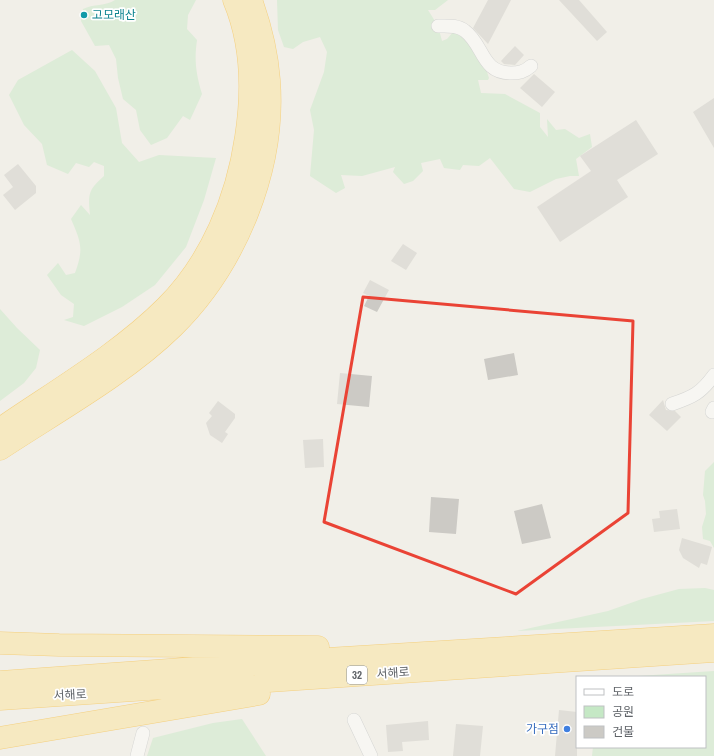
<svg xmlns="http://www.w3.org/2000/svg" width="714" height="756" viewBox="0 0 714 756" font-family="'Archivo Narrow','Noto Sans KR',sans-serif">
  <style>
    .green { fill: #c5e8c5 }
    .building { fill: #cccac5 }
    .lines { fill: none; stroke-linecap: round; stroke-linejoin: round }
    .street-casing { stroke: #b5b8bc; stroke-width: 14 }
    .highway-casing { stroke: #f9ab00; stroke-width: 23 }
    .street { stroke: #fff; stroke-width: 13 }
    .highway { stroke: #fde293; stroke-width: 22 }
    .marked { fill: none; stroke: #ea4335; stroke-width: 3; stroke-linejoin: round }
    .culture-dot { fill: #0f9aa8; stroke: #fff; stroke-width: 1.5 }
    .shop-dot { fill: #3f7fe0; stroke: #fff; stroke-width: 1.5 }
    .labels { text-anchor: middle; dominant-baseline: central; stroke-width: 3.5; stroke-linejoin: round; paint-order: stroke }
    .shield { fill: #fff; stroke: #8f9295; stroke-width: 1 }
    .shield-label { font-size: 11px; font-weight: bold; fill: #5f6368 }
    .culture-label { font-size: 12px; fill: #0d838f; stroke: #fff; text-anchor: start }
    .street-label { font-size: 12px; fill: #5f6368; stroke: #fff }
    .shop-label { font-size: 12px; fill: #366cbe; stroke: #fff; text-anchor: end }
  </style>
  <rect width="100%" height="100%" fill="#f1efe8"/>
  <!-- green -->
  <path class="green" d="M115,0H196L188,15L187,29L197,40C194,60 196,74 202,94L190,120L183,116L167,138L151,145L140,130L136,110L123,99L118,78L116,59L109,45L95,46L81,21L83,9C93,4 106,6 115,0Z
    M277,0H448L435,10H428L438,26L442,41L447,39L454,31H459L485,66L489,78L488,80H478L481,93L505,94L540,113V127L548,137L547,119L556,130L565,129L579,138L590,134L592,147L576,159L579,176H570L556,179L530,192L514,189L490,158L479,166L463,165L460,170L444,168L440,159L421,163L423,171L413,181L404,184L393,172L395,167L362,176L341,175L345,188L336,193L310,176L314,130L310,110L324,72L327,52L320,37L303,42L293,49L284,47L278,30Z
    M72,50L95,71L116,108L122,143L139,162L159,155L216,158L204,200L186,247L155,285L122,307L84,326L64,320L73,317L74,304L61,295L47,275L58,263L66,275L75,273C84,249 81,242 71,219L81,205L90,215C88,194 88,190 104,176V166L94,162L89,167L76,163L68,174L47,165L42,144L24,125L9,95L18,80Z
    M0,309L17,328L40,350L36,368L24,383L0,401Z
    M714,462V548L710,541L703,539L702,527L706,514L705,501L703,495L705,471Z
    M705,588L714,590V621L517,631L608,611L642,599L679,589Z
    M714,671V756H592L593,747H705V677H623Z
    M242,719L266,756H147L153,738L213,723Z"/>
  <!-- building -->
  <path class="building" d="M488,0H511L488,44L473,28Z
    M559,0H579L607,32L597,41Z
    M515,46L524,55L515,65L504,64L501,61Z
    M534,74L555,92L542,107L520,88Z
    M714,98V148L693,112Z
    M636,120L658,154L617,180L628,197L560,242L537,207L591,171L580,156Z
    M18,164L36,186V193L15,210L3,195L13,187L4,175Z
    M403,244L417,253L406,270L391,261Z
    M370,280L389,290L377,312L364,306L369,296L363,293Z
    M514,353L518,375L488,380L484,359Z
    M340,373L372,376L369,407L337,404Z
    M663,400L666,410L675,411L681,417L667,431L649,415Z
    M218,401L235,414V418L225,432L228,434L222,443L210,435L206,423L212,416L209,413Z
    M323,439L324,467L305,468L303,440Z
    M431,497L459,499L456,534L429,532Z
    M542,504L551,538L522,544L514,511Z
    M677,509L680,529L654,532L652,519L660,518L659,511Z
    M682,538L712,547L707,565L701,563L699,568L683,558L679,550Z
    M559,710L577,712V756H555Z
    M428,721L429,740L402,742L403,751L388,752L386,725Z
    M456,724L483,726L480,756H453Z"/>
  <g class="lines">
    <!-- street casing -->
    <g class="street-casing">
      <path id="street" d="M438,26C448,26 458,25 465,31C484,45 481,73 511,73C519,73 524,72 531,66
        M672,404C693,397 701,393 714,375
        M712,412L714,408
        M354,720L371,756
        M137,756L143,733"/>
    </g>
    <!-- highway casing -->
    <g class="highway-casing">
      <path id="highway" d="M0,429C55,391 119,354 166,307C211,262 237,199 246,137C253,92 252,43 234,0
        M0,449C56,412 125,374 173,327C236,265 276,168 269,80C267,53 260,25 251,0
        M0,643L59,645L318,647
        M0,682L311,660L714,635
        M0,699L714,651
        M0,738L259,694"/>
    </g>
    <!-- street -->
    <use href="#street" class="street"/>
    <!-- highway -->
    <use href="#highway" class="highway"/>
  </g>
  <!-- marked area -->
  <path d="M0 0H714V756H0ZM363,297L633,321L628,513L516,594L324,522Z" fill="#f1efe8" fill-opacity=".55" fill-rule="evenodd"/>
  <path class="marked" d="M363,297L633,321L628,513L516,594L324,522Z"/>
  <!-- markers -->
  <circle class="culture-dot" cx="84" cy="15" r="4"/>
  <circle class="shop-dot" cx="567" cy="729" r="4"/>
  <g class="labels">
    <!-- shield labels -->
    <rect class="shield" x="347" y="666" width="20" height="18" rx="3"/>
    <g class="shield-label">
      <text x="357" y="675">32</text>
    </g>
    <!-- culture labels -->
    <g class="culture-label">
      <text x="92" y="15">고모래산</text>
    </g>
    <!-- street labels -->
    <g class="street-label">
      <text transform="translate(393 673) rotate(-4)">서해로</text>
      <text transform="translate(70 695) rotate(-3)">서해로</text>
    </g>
    <!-- shop labels -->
    <g class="shop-label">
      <text x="559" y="729">가구점</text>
    </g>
  </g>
  <!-- legend -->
  <rect x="576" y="676" width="130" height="72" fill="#ffffff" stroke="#bfc1c3"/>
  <rect x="584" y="689" width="20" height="6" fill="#ffffff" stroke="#bfc1c3"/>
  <text x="612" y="696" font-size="12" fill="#5f6368">도로</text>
  <rect x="584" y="706" width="20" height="12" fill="#c5e8c5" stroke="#bfc1c3"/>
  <text x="612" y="716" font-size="12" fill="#5f6368">공원</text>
  <rect x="584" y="726" width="20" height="12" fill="#cccac5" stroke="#bfc1c3"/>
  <text x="612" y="736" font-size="12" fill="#5f6368">건물</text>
</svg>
